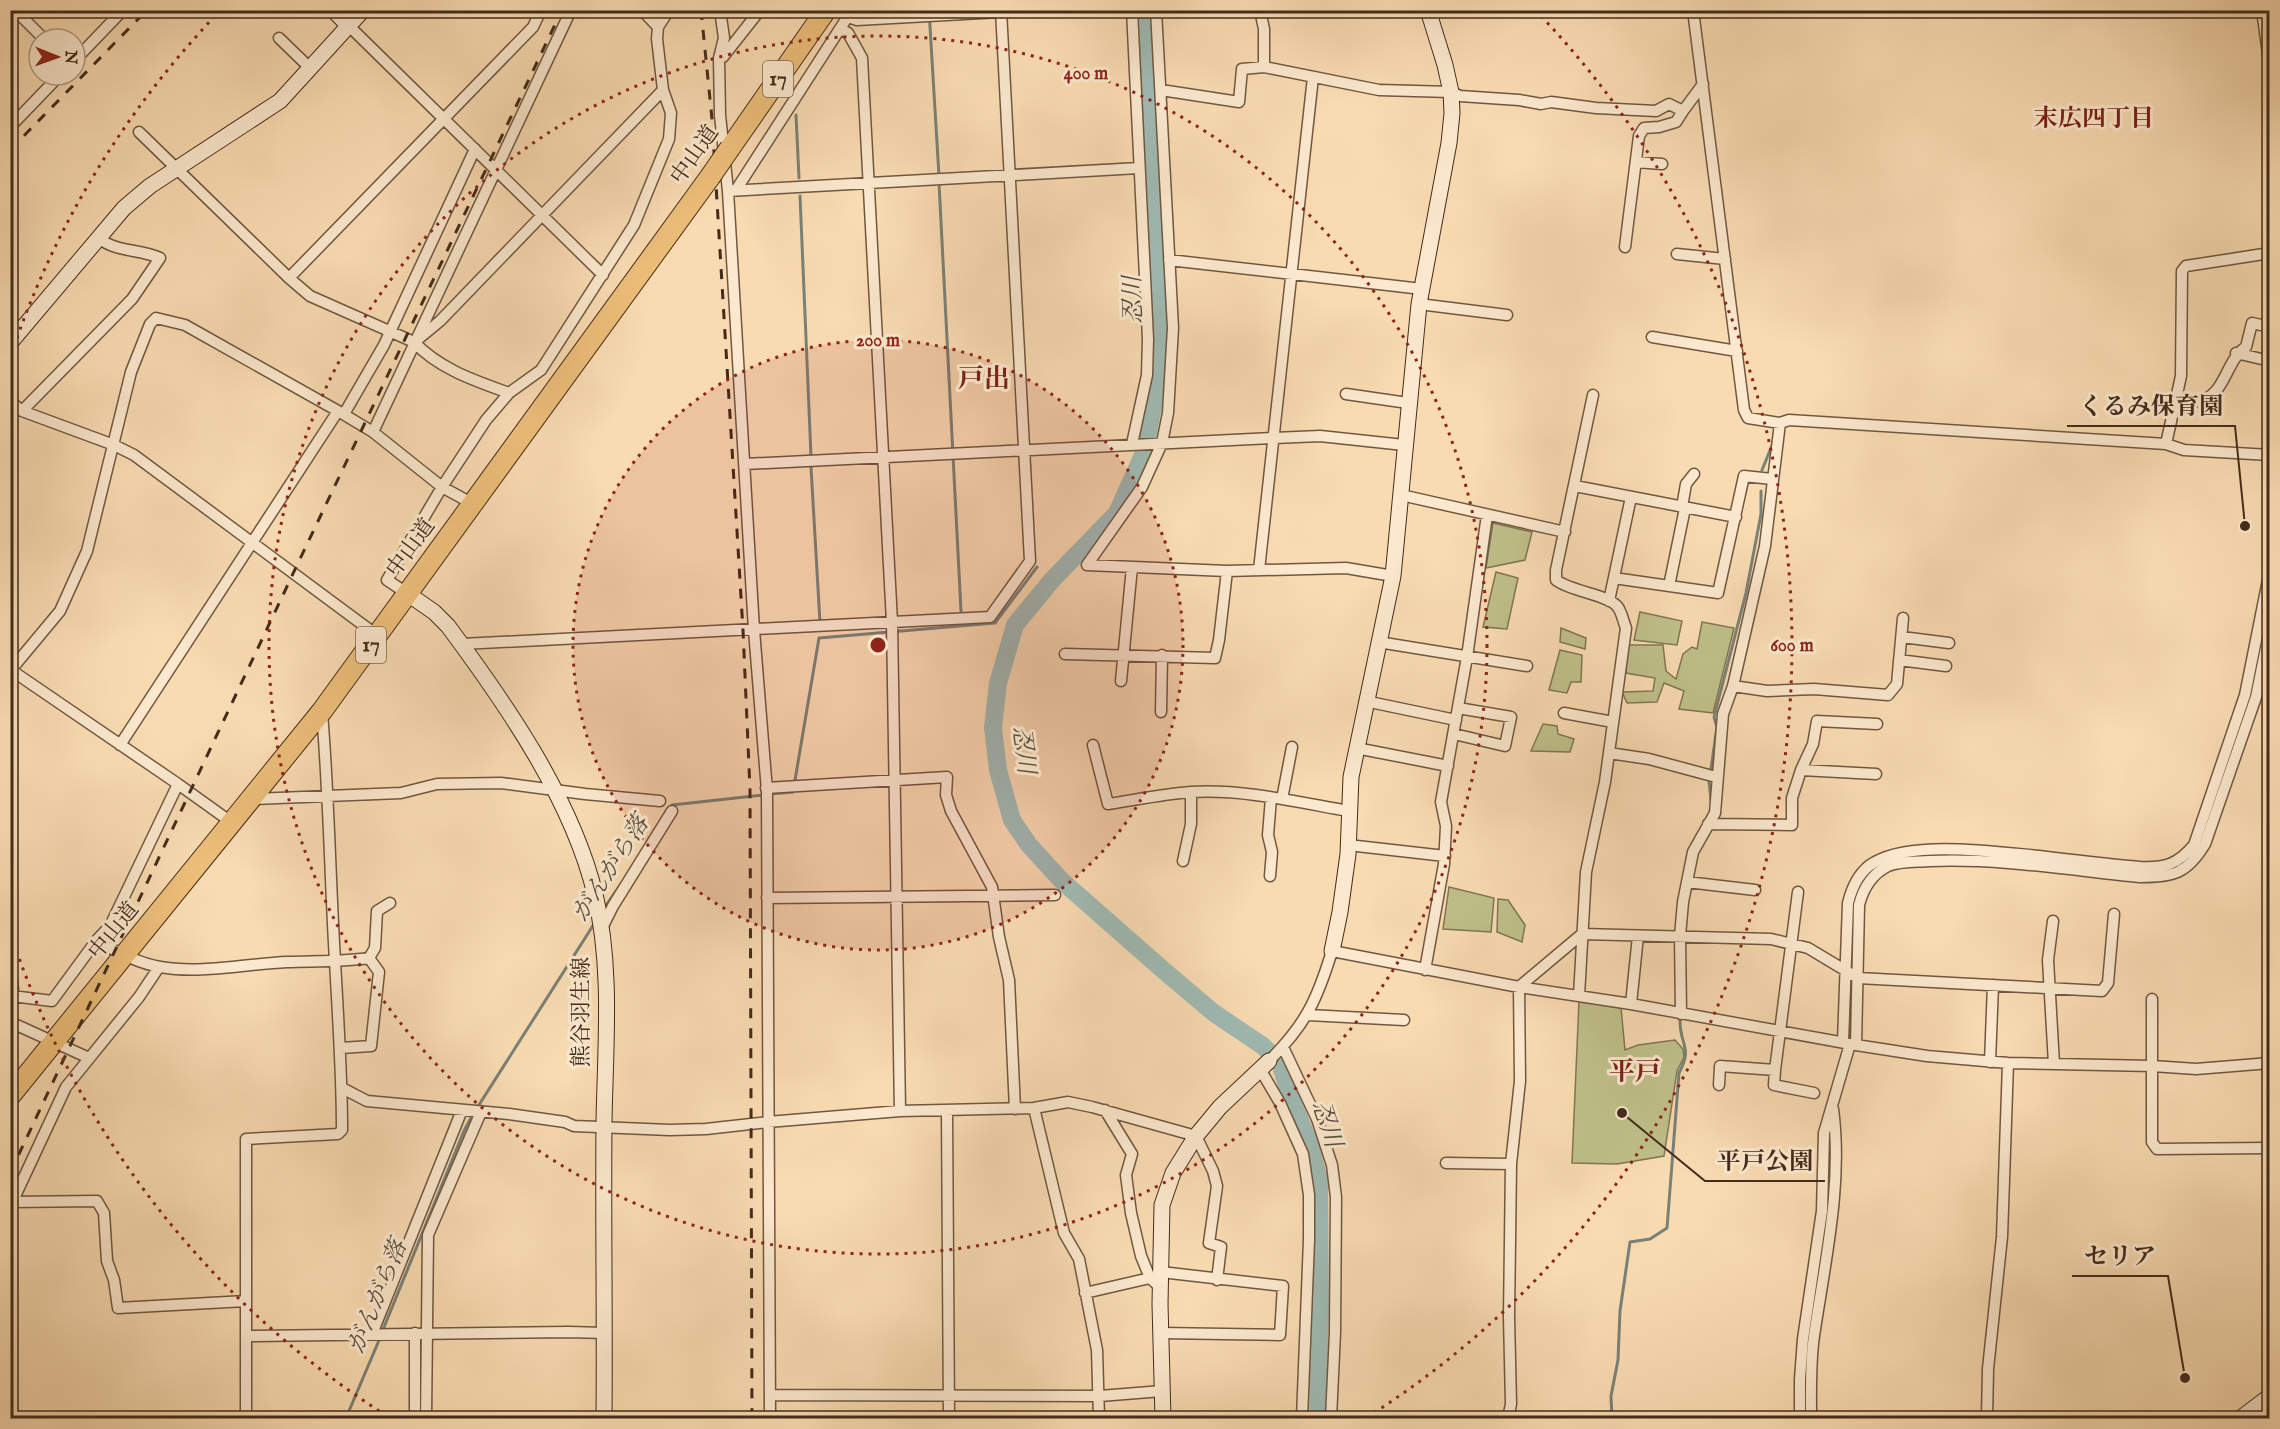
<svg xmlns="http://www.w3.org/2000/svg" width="2280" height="1429" viewBox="0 0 2280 1429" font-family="'IM FELL English','Noto Serif JP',serif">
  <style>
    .green { fill: #bfc08b; stroke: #817653; stroke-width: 1.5 }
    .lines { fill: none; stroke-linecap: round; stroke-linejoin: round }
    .stream { stroke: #7a8176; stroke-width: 3 }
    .river { stroke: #9fbab3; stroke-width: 18 }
    .street-casing { stroke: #705741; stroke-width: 13 }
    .secondary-casing { stroke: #432b1b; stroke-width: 17 }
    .highway-casing { stroke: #432b1b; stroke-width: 22 }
    .street { stroke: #fbe8cd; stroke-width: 10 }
    .secondary { stroke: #fbe8cd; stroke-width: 15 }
    .highway { stroke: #ecbe79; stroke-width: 20 }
    .rail { stroke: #432b1b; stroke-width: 3; stroke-dasharray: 10 10; stroke-linecap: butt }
    .highway-bridge-casing { stroke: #432b1b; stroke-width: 22; stroke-linecap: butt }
    .highway-bridge { stroke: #ecbe79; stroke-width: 20 }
    .ring { fill: none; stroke: #8f2418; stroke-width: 3; stroke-dasharray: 3 6 }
    .labels { text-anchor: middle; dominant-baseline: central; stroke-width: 6; stroke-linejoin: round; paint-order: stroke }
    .shield { fill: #fbe8cd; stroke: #7a6450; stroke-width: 1.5 }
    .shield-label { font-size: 21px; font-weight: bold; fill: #432b1b }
    .street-label { font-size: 22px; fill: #432b1b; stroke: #fbe8cd }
    .neighbourhood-label { font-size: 24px; font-weight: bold; fill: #7a1f14; stroke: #fbe8cd }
    .water-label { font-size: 24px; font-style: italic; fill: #5a4f41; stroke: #fbe8cd }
    .quarter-label { font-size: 26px; font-weight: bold; fill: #7a1f14; stroke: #fbe8cd }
    .centre { fill: #8f2418; stroke: #fbe8cd; stroke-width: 3 }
    .ring-label { font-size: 18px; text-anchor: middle; font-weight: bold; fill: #8f2418; stroke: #fbe8cd; stroke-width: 6; stroke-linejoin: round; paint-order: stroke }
    .leader { fill: none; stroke: #432b1b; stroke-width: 2 }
    .callout-dot { fill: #432b1b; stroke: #fbe8cd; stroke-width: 2 }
    .callout-label { font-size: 24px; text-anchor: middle; font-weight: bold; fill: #432b1b; stroke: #fbe8cd; stroke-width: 6; stroke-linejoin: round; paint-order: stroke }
  </style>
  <rect width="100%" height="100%" fill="#f9dbb2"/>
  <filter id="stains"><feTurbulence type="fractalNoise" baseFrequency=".00333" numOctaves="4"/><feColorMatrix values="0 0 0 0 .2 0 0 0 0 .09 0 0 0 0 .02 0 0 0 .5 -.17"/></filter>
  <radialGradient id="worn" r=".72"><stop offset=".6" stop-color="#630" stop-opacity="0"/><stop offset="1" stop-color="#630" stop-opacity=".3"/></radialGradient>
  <!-- green -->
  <path class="green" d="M1493,523L1532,532L1525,560L1486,568Z
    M1496,572L1518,578L1507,629L1483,627Z
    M1640,612L1682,621L1677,645L1634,640Z
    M1702,622L1734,628L1713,713L1679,709L1684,691L1664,683L1657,702L1627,703L1622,692L1653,691L1655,678L1626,673L1624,645H1663L1666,671L1676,679L1683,654L1692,647L1697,649Z
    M1561,628L1586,638L1585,649L1560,642Z
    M1560,650L1582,655L1581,682H1571L1567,693L1549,690Z
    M1543,724L1557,726L1558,734L1574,739L1570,752L1531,751Z
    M1449,887L1494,898L1491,932L1443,929Z
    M1498,899L1508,900L1525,925L1522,942L1497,932Z
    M1579,1001L1621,1008L1625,1050L1638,1045L1675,1040L1683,1049L1684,1057L1677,1071L1664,1156L1617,1164L1572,1163Z"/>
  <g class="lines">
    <!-- stream -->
    <path class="stream" d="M929,10L939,176
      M796,115L799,178
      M939,183L961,611
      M800,196L811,456
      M811,467L820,623
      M1762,470L1773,443
      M1051,579L1052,580
      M2227,766L2251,693
      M1711,769L1717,727L1714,717L1746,593L1761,514V491
      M1709,781L1711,800
      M770,794L793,792L819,638L995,623L1037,567
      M670,808L672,805L763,795
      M604,908L621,884
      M1852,970L1853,902
      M1851,1026L1852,976
      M477,1108L594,924
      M1828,1208L1830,1145
      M382,1332L464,1131L473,1114
      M346,1418L380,1338
      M1612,1418L1611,1396L1618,1360L1620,1311L1630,1242L1650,1239L1667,1228L1679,1073C1693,1047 1680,1046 1680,1021
      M1805,1418L1806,1384"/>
    <!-- river -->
    <path class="river" d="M1141,10L1158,290L1160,359L1153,406L1144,453L1117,513L1052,580L1015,625L998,683L993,728L998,770L1012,820L1029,845L1062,881L1162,969L1214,1013L1263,1046L1280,1063L1293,1104L1310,1145L1319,1180L1320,1307L1318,1418"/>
    <!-- street casing -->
    <g class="street-casing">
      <path id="street" d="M15,10L44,39
        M642,10L658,27
        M720,10L724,38L719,58L720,115L728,191L754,630L767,791L770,1418
        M1132,10L1148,339L1147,375L1132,444
        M1260,10L1264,29V67L1379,90L1451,92L1460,96L1519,100L1541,104L1551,102L1596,108L1656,111L1669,104L1683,111L1703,84
        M1693,10L1744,410L1748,418L1780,423L1789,420L2166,444L2184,450L2270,455
        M2262,10L2270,68
        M848,17L857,20L1037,10
        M349,26L603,275
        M841,29L848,33L862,58L892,622L900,1111
        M279,38L310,68
        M719,58L723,57L760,10
        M75,60L123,10
        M1161,90L1239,102L1242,69L1264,67
        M10,127L60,75
        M139,132L289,278L310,296L414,342C439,369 476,381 509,393
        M1636,162L1662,164
        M736,190L852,10
        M728,191L1139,168
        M1625,247L1639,136L1644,128L1659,127L1676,122L1683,111
        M1677,254L1725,259
        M1169,260L1422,289
        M289,278L533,27L541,10
        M1419,304L1507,315
        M1652,337L1737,351
        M417,340L440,321L663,90
        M2236,353L2270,361
        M1346,394L1408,403
        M10,401L22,411L114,445L134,455L378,636
        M2177,402C2186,402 2197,403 2205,399C2226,390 2227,359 2246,347L2252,323L2270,327
        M22,411L132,299L160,258C140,249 115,252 99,238
        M344,414L384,345L475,149
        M373,432L571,10
        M2166,444L2181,376L2182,271L2186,266L2270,253
        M745,464L1274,438L1320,436L1404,445
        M1575,486L1736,517
        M1401,495L1565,532
        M1682,507L1686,484L1694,474
        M1087,565L1142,487L1162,443L1168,413L1173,328L1156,10
        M1087,565L1227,571
        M1259,570L1313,77
        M1614,578L1718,593L1744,476L1772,479
        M1669,586L1685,508
        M408,594L387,580L442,487L486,420L509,393L541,370L634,225L669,139L671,113L663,90L657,39L658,27L669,10
        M1609,601L1631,497
        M1902,637L1949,643
        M1378,642L1527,666
        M462,644L990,617L1030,561L1001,10
        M1065,654L1215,658L1219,640L1227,571L1346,568L1393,576
        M1899,660L1946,666
        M11,670L178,784L231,822
        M10,671L60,611L87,551L131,372L150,324L156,318L185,325L338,411
        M1121,681L1132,567
        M1733,686L1767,691L1814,689L1888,695L1897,684L1903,618
        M1365,701L1456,720
        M1161,712L1162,655
        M1564,713L1613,722
        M1454,734L1505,746L1511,717L1458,708
        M120,745L338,411L373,432L442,487L473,504
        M1093,745L1108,804C1135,800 1163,794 1191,792C1244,789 1297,802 1348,811
        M1356,748L1448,766
        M1609,753L1649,759L1716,777
        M1801,770L1876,774
        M766,788L947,777L946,795L951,811L992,887L999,937L1009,980L1015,1109
        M252,799L401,793L437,784L501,783L585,794L660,801
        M1282,799L1292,747
        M1708,824L1792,825V798L1801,770L1813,744L1817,721L1877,724
        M1348,845L1445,856
        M1183,861L1191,824V792
        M1270,876L1272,852L1268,835L1271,798
        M1687,882L1755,890
        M767,898L1055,895
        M2053,921L2048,960L2054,1064
        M602,928L613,906L672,811
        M96,941C116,951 137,963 160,967C201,974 245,964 287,962C315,961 342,962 369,958L375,948L377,911L390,903
        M10,962L13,990L10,1003
        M1425,970L1444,864L1446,826L1441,802L1467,657L1487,515
        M12,996L52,1001L96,941L110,926L178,784
        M1579,996L1586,872L1605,782L1626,628C1623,621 1622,612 1617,606C1606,594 1572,592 1556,580V570L1593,395
        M2152,999V1142L2157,1149L2270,1148
        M1631,1004L1638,936
        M1681,1014L1680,936L1683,902L1693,852L1715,813L1723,714L1733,686L1765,546L1780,423
        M1308,1015L1404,1020
        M10,1022L89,1058
        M1843,1042L1848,903C1852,887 1860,870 1875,862C1913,840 1996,852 2039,856C2073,860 2106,864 2140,867C2165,868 2177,865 2194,845L2245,695L2270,570
        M1856,1045L1859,905C1863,889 1872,874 1888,866C1900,861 1916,862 1929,861C1999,858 2070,870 2140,877C2173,877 2187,874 2205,844L2256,697L2270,628
        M1283,1047L1317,1119L1332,1165L1336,1197L1335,1333L1331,1418
        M341,1048L371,1046L379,972L369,958
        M1269,1061C1306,1024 1317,1000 1332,951L1519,987L1631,1004L1856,1045L1927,1056L2008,1063L2152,1066L2196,1069L2270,1063
        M1990,1062L1993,985
        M1260,1069L1280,1103L1303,1154L1309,1195V1240L1302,1418
        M1775,1070L1774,1085L1814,1093
        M1719,1085L1720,1066L1775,1070L1798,892
        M342,1088L367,1101L509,1114L565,1122L574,1126L670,1130L706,1129L768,1122L900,1111L1034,1108L1068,1102L1092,1107L1196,1136L1213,1171L1217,1186L1209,1243L1221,1247L1217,1280
        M1034,1108L1064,1233L1079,1259L1097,1350L1099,1418
        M1105,1110L1132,1154L1126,1175L1131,1213L1141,1256L1150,1278L1161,1288
        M947,1111L949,1418
        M1446,1163L1511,1164
        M10,1202L97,1201L104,1213L107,1261L114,1280L118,1308L246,1301
        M11,1205L66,1087L139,997L159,967
        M1161,1272L1283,1286L1280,1335L1161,1333
        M1085,1293L1150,1278
        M415,1333V1418
        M372,1334L462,1110
        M246,1336L568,1332L605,1333
        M770,1395L1100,1396L1162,1391
        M246,1418V1139L338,1134L342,1130C342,1073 338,1017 335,961C330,878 329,796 322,713
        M426,1418L428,1235L481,1112
        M1508,1418L1511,1404L1509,1317L1511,1164L1520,1081L1519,987L1582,934L1771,939L1808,948L1858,978L2102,991L2108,983L2114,914
        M1800,1418V1379L1803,1339L1822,1211L1824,1133L1850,1044
        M1811,1418C1811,1391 1810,1363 1814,1336C1825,1261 1843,1184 1833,1109
        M1987,1418L1988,1369L2002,1237L2008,1063"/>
    </g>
    <!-- secondary casing -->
    <g class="secondary-casing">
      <path id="secondary" d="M333,10L349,26
        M10,343L124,208L150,186L280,101L363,10
        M408,594L434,612L448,626C506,704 572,799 595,894C613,970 605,1048 604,1124C603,1222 605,1320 604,1418
        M1332,951L1340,912L1348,854L1351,777L1393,576L1419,304L1449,143L1452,113L1451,92L1445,65L1428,10
        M1163,1418L1160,1304L1162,1205L1173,1173L1196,1136L1220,1107L1269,1061
        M2241,1418L2270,1396"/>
    </g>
    <!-- highway casing -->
    <g class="highway-casing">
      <path id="highway" d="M730,148L826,10
        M10,1096L322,711L710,177"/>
    </g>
    <!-- street -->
    <use href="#street" class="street"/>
    <!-- secondary -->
    <use href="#secondary" class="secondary"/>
    <!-- highway -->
    <use href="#highway" class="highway"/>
    <!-- rail -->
    <path class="rail" d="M701,10L712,119L743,630L750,790L752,1418
      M10,150L147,10
      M10,1173L299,561L562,10"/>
    <!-- highway-bridge casing -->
    <g class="highway-bridge-casing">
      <path id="highway-bridge" d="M710,177L730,148"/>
    </g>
    <!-- highway-bridge -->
    <use href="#highway-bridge" class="highway-bridge"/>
  </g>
  <!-- distance rings -->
  <circle cx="878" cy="645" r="305" fill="#8f2418" fill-opacity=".12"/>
  <g class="ring">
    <circle cx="878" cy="645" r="305"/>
    <circle cx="878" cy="645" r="609"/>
    <path d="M387 1416A914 914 0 0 1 11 935M11 355A914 914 0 0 1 215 16M1541 16A914 914 0 0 1 1369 1416"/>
  </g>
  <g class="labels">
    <!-- shield labels -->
    <g class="shield">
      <rect x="763" y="61" width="30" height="36" rx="4.5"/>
      <rect x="356" y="627" width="30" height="36" rx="4.5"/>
    </g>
    <g class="shield-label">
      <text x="778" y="79">17</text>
      <text x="371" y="645">17</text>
    </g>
    <!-- street labels -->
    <g class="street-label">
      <text transform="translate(695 155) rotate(-55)">中山道</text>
      <text transform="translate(411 548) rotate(-54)">中山道</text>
      <text transform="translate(114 931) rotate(-51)">中山道</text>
      <text transform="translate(582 1012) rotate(-90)">熊谷羽生線</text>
    </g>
    <!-- neighbourhood labels -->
    <g class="neighbourhood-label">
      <text x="2094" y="119">末広四丁目</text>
    </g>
    <!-- water labels -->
    <g class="water-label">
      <text transform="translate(1134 300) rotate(-92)">忍川</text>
      <text transform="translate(1023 750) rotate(83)">忍川</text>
      <text transform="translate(611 869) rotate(-57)">がんがら落</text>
      <text transform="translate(1326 1124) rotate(72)">忍川</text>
      <text transform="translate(378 1297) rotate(-68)">がんがら落</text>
    </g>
    <!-- quarter labels -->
    <g class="quarter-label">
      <text x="984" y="379">戸出</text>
      <text x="1635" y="1072">平戸</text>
    </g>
  </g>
  <circle cx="878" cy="645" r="9" class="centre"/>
  <g class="ring-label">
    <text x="1086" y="79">400 m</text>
    <text x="878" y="346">200 m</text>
    <text x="1792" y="651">600 m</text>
  </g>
  <!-- callouts -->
  <path class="leader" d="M2245 526L2235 426H2067M1622 1113L1705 1181H1825M2185 1378L2168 1276H2072"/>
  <g class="callout-dot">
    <circle cx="2245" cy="526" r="6"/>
    <circle cx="1622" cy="1113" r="6"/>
    <circle cx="2185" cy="1378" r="6"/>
  </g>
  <g class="callout-label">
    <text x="2151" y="414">くるみ保育園</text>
    <text x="1765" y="1169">平戸公園</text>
    <text x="2120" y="1264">セリア</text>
  </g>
  <!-- margin -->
  <rect width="2280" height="1429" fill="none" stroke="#f9dbb2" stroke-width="36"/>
  <rect x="12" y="12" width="2256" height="1405" fill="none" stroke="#432b1b" stroke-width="3"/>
  <rect x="18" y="18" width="2244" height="1393" fill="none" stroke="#432b1b" stroke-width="1.5"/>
  <!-- north arrow -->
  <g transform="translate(57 57) rotate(91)"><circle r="28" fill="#fbe8cd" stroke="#b19c86" stroke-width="1.5"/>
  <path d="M0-4.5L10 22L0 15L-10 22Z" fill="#8f2418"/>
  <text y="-9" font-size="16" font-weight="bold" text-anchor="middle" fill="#432b1b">N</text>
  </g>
  <rect width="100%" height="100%" filter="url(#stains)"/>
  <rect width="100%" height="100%" fill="url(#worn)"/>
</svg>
